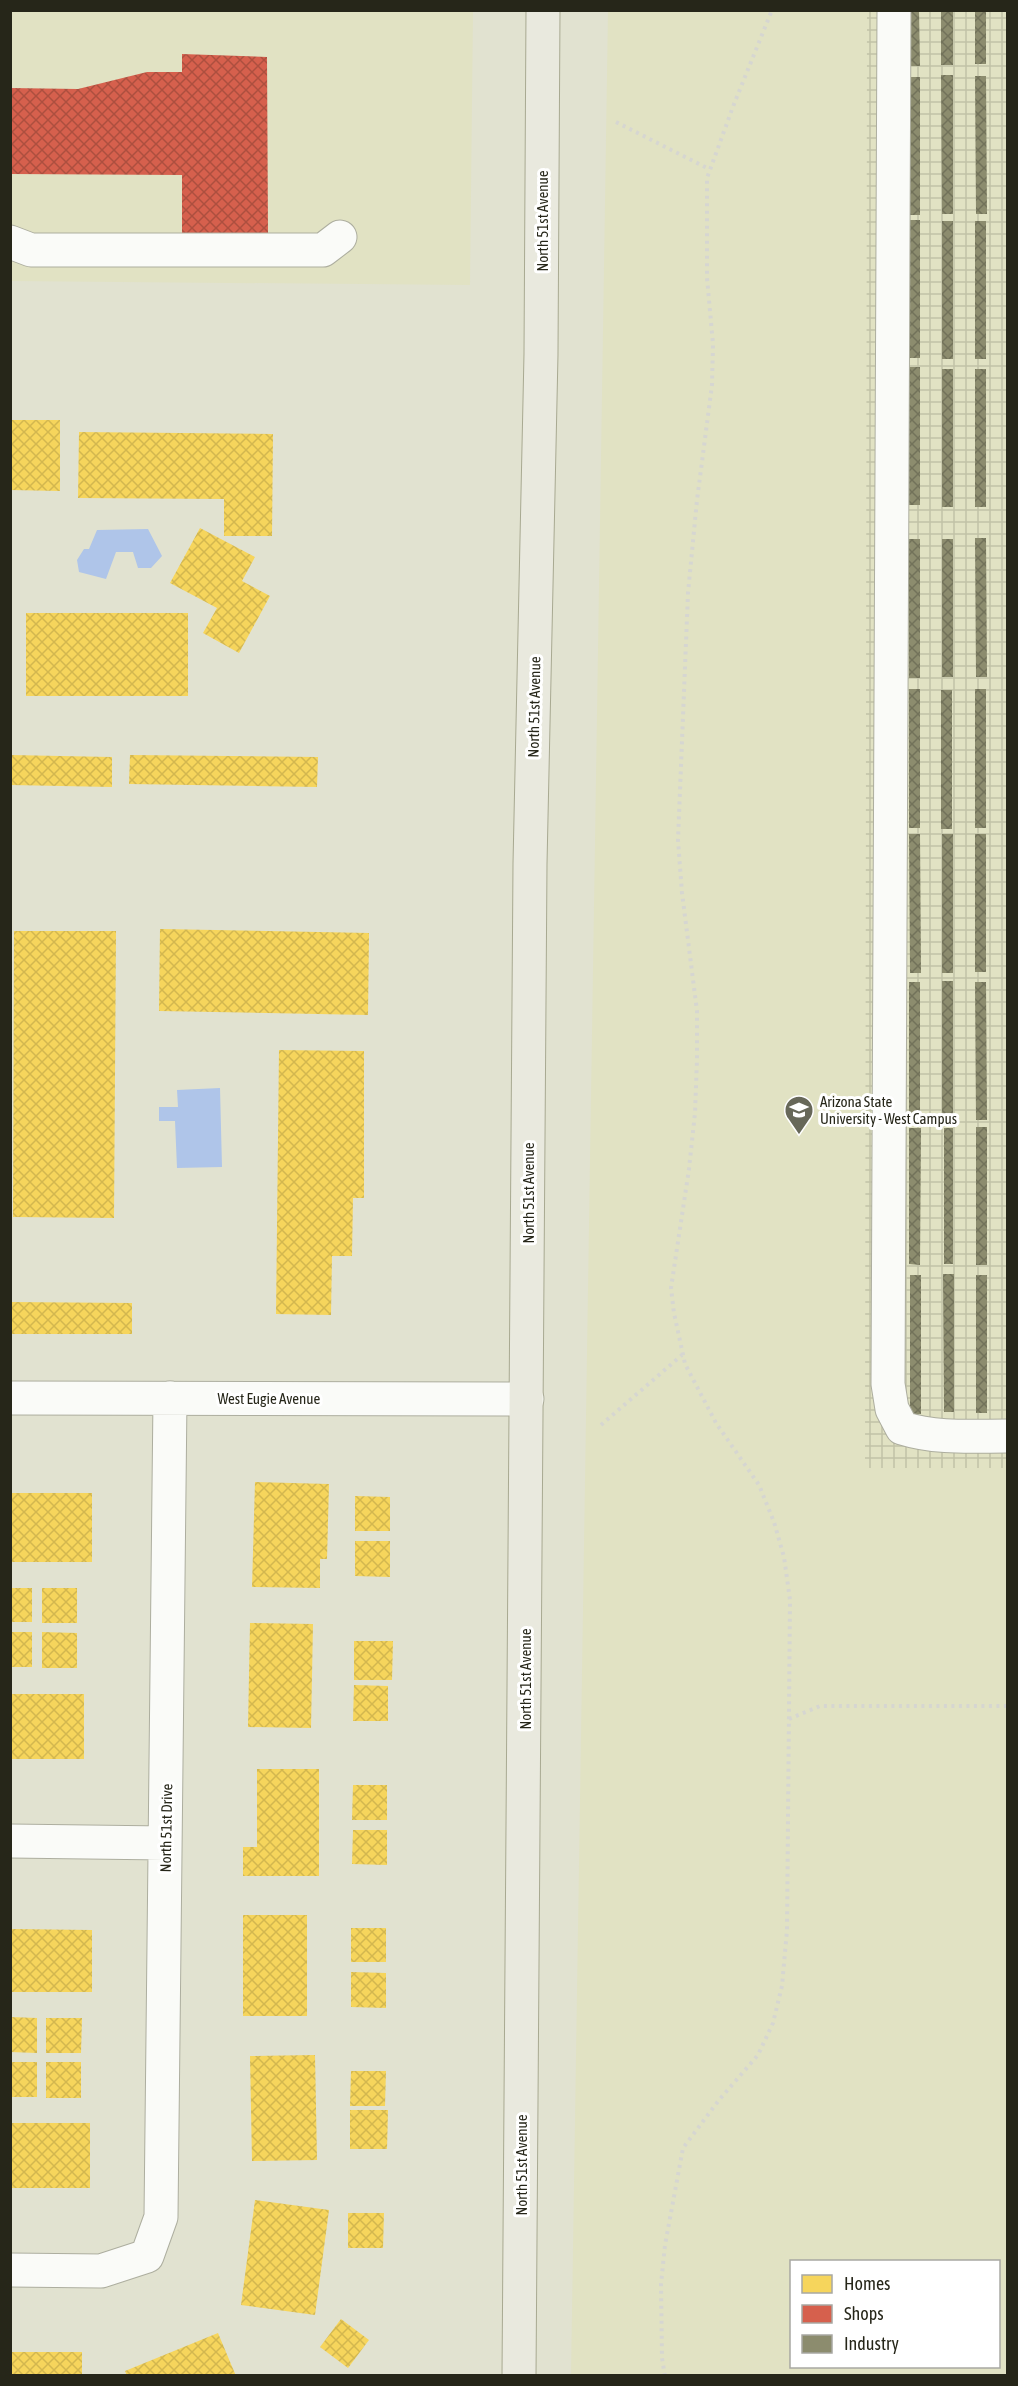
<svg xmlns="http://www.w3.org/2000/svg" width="1018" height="2386" viewBox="0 0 1018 2386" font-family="'Asap Condensed',sans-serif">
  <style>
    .built { fill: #e1e2c3; fill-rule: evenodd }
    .industrial { fill: url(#industrial-grid) }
    .water { fill: #afc5e9 }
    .homes { fill: url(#homes-cross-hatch) }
    .shops { fill: url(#shops-cross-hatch) }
    .industry { fill: url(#industry-cross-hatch) }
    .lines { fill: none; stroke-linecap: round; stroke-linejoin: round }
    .minor-casing { stroke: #adae9f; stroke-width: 35 }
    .major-casing { stroke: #a8a991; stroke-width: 35 }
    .path { stroke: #d6d6d1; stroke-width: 4; stroke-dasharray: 3 4.5; stroke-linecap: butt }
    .minor { stroke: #fafbf8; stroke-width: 33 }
    .major { stroke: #e9e9de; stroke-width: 33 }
    .labels { text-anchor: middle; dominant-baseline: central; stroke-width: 6; stroke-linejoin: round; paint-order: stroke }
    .street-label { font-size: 15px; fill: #262619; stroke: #fff }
    .poi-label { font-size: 15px; fill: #262619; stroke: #fff; text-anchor: start }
  </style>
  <defs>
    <pattern id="industrial-grid" width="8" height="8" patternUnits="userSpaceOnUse" patternTransform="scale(1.5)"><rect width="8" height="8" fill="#e1e2c3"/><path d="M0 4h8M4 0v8" fill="none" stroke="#c1c2a7"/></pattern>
    <pattern id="homes-cross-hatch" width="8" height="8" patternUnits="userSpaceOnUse" patternTransform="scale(1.5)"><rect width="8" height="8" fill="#f6d55c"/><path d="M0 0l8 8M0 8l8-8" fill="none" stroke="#d3b74f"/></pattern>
    <pattern id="shops-cross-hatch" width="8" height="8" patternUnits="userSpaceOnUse" patternTransform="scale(1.5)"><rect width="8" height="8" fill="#d6604d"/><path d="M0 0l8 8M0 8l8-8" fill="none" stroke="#ad4f3f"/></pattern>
    <pattern id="industry-cross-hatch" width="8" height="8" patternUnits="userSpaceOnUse" patternTransform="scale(1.5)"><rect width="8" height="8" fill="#8c8c6e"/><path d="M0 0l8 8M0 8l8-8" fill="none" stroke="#72725a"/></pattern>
  </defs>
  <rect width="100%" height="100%" fill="#e1e2d0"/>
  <!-- built -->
  <path class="built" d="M11,11H473L470,285L11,281Z
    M608,11H1007V2375L571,2376ZM792,2262H998V2366H792Z"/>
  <!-- industrial -->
  <path class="industrial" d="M867,11H1007V1468H865Z"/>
  <!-- water -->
  <path class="water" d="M148,529L162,556L151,568H138L133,552H116L106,579L79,572L77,560L84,549H89L97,530Z
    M220,1088L222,1167L177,1168L175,1121H159V1107H178L177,1090Z"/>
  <!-- homes -->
  <path class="homes" d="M10,420H60V491L10,490Z
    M79,432L273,434L272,536H224V499L78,498Z
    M200,528L255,557L242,581L270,596L239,653L203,633L217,608L170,583Z
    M26,613H188V696H26Z
    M10,755L112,757V787L10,785Z
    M130,755L318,757L317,787L129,784Z
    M160,929L369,933L368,1015L159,1011Z
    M14,931H116L114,1218L13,1217Z
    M279,1050L364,1051V1198H353L352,1256H332L331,1315L276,1314Z
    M10,1302L132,1303V1334H10Z
    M255,1482L329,1484L327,1559H320V1588L252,1587Z
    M10,1493H92V1562H10Z
    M355,1496L390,1497V1531H355Z
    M355,1541H390V1577L355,1576Z
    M10,1588H32V1622H10Z
    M42,1588H77V1623H42Z
    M250,1623L313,1624L311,1728L248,1727Z
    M10,1632H32V1667H10Z
    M42,1632L77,1633V1668H42Z
    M354,1641H393L392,1680H354Z
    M354,1685L388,1686V1721H353Z
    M10,1694H84V1759H10Z
    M257,1769H319V1876H243V1847H257Z
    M353,1785H387V1820H352Z
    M353,1830H387V1865L352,1864Z
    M243,1915H307V2016H243Z
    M351,1928H386V1962H351Z
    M10,1929L92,1930V1992H10Z
    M351,1972L386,1973V2008L351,2007Z
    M10,2017L37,2018V2053L10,2052Z
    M46,2018H82L81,2053H46Z
    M315,2055L317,2160L252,2161L250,2056Z
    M10,2062H37V2097H10Z
    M46,2062H81V2098H46Z
    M351,2071H386L385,2106H350Z
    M350,2110H388L387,2149H350Z
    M10,2123H90V2188H10Z
    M255,2200L329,2210L315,2315L241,2305Z
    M348,2213H384L383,2248H348Z
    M341,2319L369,2340L348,2368L320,2347Z
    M218,2333L236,2376H127L125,2371Z
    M10,2352H82V2376H10Z"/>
  <!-- shops -->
  <path class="shops" d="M182,54L267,57L268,235L182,236V175L10,174V88L78,89L147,72H182Z"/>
  <!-- industry -->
  <path class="industry" d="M908,10H919L920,66H909Z
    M941,10H953V65H941Z
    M975,10H986V64H975Z
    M941,75H953V214H942Z
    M975,76H986L987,214H976Z
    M909,77H920V215H909Z
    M909,220H920V358H909Z
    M942,221H953V359H942Z
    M975,221H986V359H975Z
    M909,367H920V505H909Z
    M942,369H953V507H942Z
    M975,369H986V507H975Z
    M975,538H986L987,677H976Z
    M909,539H920V678H909Z
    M942,539H953V677H942Z
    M909,689H920V828H909Z
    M975,689H986V828H975Z
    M941,690H952V829H941Z
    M909,834H920L921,973H910Z
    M942,834H953V973H942Z
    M975,834H986V972H975Z
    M942,981H953V1120H942Z
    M909,982H920V1120H909Z
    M975,982H986L987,1120H976Z
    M976,1127H987V1265H976Z
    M909,1128H921L920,1265L909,1264Z
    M944,1128H953V1264H944Z
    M943,1274H954V1412H944Z
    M910,1275H921V1414H910Z
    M976,1275H987V1413H976Z"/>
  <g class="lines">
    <!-- minor casing -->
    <g class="minor-casing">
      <path id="minor" d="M894,10L888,1384L892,1409L902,1428C937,1439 972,1436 1008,1436
        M10,242L31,250H323L340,237
        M10,1398L527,1399
        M10,1841L165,1843
        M10,2270L101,2271L147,2256L161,2217L170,1398"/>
    </g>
    <!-- major casing -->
    <g class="major-casing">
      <path id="major" d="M519,2376L530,864L541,354L543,10"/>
    </g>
    <!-- path -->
    <path class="path" d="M616,122L709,169
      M601,1425L682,1355
      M789,1719L820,1706H1008
      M665,2376L662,2358L661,2284L665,2245L683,2148L719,2100L758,2055L773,2023L782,1986L787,1930L790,1600L784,1557L774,1522L759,1485L716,1423L685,1364L674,1313L671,1288L689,1169L695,1113L697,1059V1011L682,893L678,840L688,593L697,500L712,385L713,344L707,278V178L734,104L772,10"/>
    <!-- minor -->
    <use href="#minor" class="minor"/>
    <!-- major -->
    <use href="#major" class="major"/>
  </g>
  <!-- icons -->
  <defs>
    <g id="university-pin" transform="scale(1.5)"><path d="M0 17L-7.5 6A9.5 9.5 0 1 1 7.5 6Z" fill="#676859" stroke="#fff"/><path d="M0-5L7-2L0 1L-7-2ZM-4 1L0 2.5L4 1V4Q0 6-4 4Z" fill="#fff"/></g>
  </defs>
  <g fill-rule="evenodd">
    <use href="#university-pin" x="799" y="1110"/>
  </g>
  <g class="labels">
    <!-- street labels -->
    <g class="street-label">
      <text transform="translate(542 221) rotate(-90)">North 51st Avenue</text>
      <text transform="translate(534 707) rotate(-89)">North 51st Avenue</text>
      <text transform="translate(528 1193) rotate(-90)">North 51st Avenue</text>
      <text x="269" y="1398">West Eugie Avenue</text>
      <text transform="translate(525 1679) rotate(-90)">North 51st Avenue</text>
      <text transform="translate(166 1828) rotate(-89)">North 51st Drive</text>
      <text transform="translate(521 2165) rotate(-90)">North 51st Avenue</text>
    </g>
    <!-- poi labels -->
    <g class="poi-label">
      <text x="820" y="1101">Arizona State<tspan x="820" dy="17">University - West Campus</tspan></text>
    </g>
  </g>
  <!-- border -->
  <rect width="1018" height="2386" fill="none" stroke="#262619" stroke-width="24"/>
  <!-- legend -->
  <rect x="790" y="2260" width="210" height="108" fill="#ffffff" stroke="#a8a8a3" stroke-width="1.5"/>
  <rect x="802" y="2275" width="30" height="18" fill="#f6d55c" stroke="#a8a8a3" stroke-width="1.5"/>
  <text x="844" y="2290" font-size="18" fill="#262619">Homes</text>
  <rect x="802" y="2305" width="30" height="18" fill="#d6604d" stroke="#a8a8a3" stroke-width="1.5"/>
  <text x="844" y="2320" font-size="18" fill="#262619">Shops</text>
  <rect x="802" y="2335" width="30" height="18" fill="#8c8c6e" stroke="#a8a8a3" stroke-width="1.5"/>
  <text x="844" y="2350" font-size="18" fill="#262619">Industry</text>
</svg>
